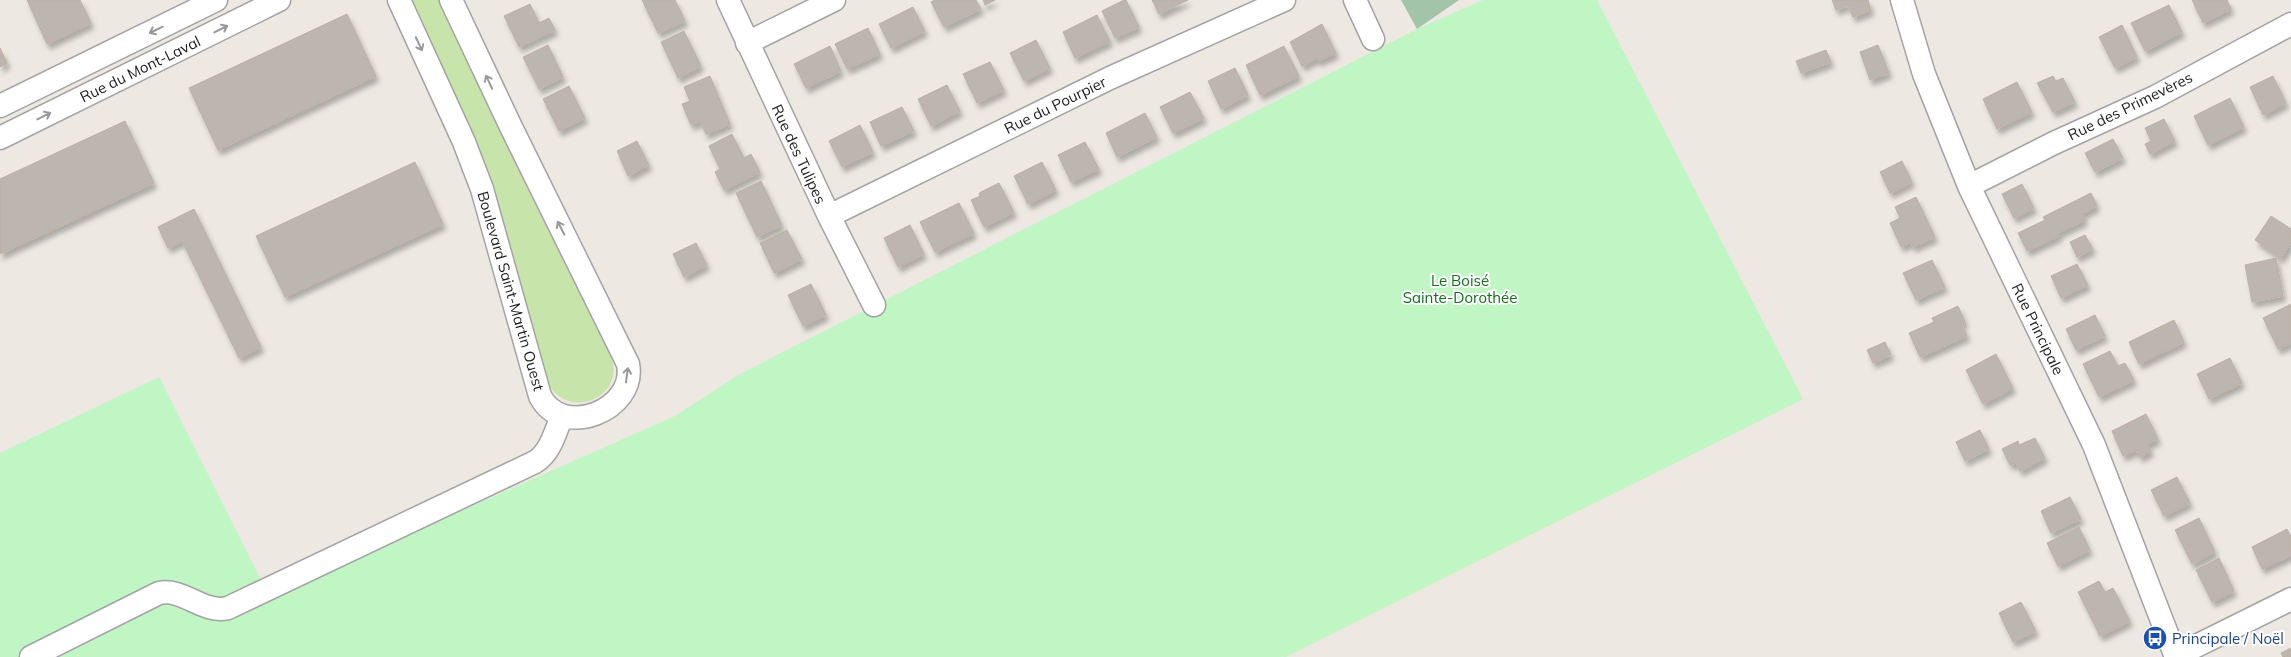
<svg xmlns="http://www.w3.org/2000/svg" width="2291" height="657" viewBox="0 0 2291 657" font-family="Mulish,sans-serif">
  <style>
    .grass { fill: #c7e5aa }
    .cemetery { fill: #a4c4a9 }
    .park { fill: #c0f5c4 }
    .building { fill: #bdb5af; stroke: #bdb0a5; filter: url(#shadow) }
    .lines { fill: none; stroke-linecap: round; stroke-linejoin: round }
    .minor-casing { stroke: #a3a3a3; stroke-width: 25 }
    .minor { stroke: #fff; stroke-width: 22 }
    .oneway { stroke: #999 }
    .labels { text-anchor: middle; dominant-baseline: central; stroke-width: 4; stroke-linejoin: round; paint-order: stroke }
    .street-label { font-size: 15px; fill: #1c1c1c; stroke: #fff }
    .park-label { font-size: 15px; fill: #117219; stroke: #fff }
    .transit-label { font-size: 15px; fill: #164399; stroke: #fff; text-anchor: start }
  </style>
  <defs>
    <filter id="shadow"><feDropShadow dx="3" dy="5.5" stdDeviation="2.5" flood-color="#0004"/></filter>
  </defs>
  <rect width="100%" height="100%" fill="#ede9e2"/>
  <!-- grass -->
  <path class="grass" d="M410,0H440L510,153L611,356C627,398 567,422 547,382L490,176Z"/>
  <!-- cemetery -->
  <path class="cemetery" d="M1401,0H1459L1417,29Z"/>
  <!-- park -->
  <path class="park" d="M1483,0H1597L1803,399L1286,657H0V453L159,377L269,596L675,416L738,375L1417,29Z"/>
  <!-- building -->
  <path class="building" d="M27,0H80L91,23L47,44Z
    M642,0H675L685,21L658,33Z
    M935,0H976L981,9L944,27L931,2Z
    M983,0H995L985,5Z
    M1124,0H1126L1139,27L1115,38L1102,11Z
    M1152,0H1188L1159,14Z
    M1832,0H1868L1871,10L1853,17L1848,5L1836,10Z
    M2192,0H2227L2231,9L2203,23Z
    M530,4L539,23L549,18L555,30L519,47L504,16Z
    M2169,5L2182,32L2145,51L2131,23Z
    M913,7L925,31L891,48L879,24Z
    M347,14L376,76L218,150L189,88Z
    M1097,15L1110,41L1075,58L1063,32Z
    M1322,24L1336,53L1318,61L1317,58L1302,66L1290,42Z
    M2122,25L2137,57L2115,68L2099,37Z
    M868,28L880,54L847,69L835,44Z
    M684,31L701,66L678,78L661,42Z
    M1036,40L1050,68L1024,81L1010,53Z
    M548,45L563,77L539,89L523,57Z
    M1878,45L1889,73L1870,80L1860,52Z
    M830,46L841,71L806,88L794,64Z
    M1284,46L1299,76L1260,95L1246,65Z
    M0,48L7,63L0,67Z
    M1826,50L1831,62L1801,73L1796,61Z
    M990,62L1004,90L977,103L963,74Z
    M1235,68L1248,95L1221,109L1208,81Z
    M710,76L730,124L706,134L700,121L691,125L682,104L690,101L684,87Z
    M2053,76L2056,81L2063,78L2075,102L2053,112L2037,83Z
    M2273,76L2286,103L2263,115L2250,87Z
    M2017,82L2032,112L1997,129L1983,99Z
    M947,85L960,111L931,126L918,99Z
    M569,86L585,118L559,131L543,99Z
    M1190,92L1204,118L1173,133L1160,107Z
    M2230,98L2244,127L2208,145L2194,116Z
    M902,107L914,131L881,146L870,122Z
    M1145,113L1157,137L1117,157L1106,133Z
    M2164,119L2175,141L2150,154L2145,144L2151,141L2145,128Z
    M125,121L154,183L0,254V179Z
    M860,125L873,152L842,167L829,141Z
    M732,134L744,158L751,154L760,172L724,190L715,172L720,169L709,146Z
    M2113,139L2123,158L2095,172L2085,153Z
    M637,141L649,165L628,176L617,151Z
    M1085,142L1099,169L1071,182L1058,155Z
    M1902,161L1912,182L1890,193L1880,172Z
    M415,162L443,224L285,297L256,236Z
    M1042,162L1056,190L1028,204L1014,176Z
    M761,181L782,225L757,237L736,193Z
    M999,183L1014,212L984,227L971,200L980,196L979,193Z
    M2022,184L2034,208L2014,218L2002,194Z
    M2091,193L2097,206L2082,214L2085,220L2058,233L2059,236L2027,251L2018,233L2045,220L2043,217Z
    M1916,197L1935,237L1913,247L1911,242L1901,247L1890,223L1900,218L1895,207Z
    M959,203L974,233L935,252L920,222Z
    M194,209L261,347L239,358L182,241L168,248L158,227Z
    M2271,216L2291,229V243L2281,258L2255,240Z
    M910,225L924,254L898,267L884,238Z
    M787,230L802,259L774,273L760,243Z
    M2085,235L2093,249L2077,257L2070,242Z
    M696,243L707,265L684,277L673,254Z
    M2276,258L2283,296L2252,302L2245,265Z
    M1932,260L1945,287L1916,300L1903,273Z
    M2077,264L2088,285L2061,298L2051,276Z
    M811,284L826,315L803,326L788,295Z
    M2291,304V343L2278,349L2263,318Z
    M1958,306L1965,322L1961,323L1967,336L1920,357L1909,333L1934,322L1932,318Z
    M2095,315L2105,336L2076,350L2066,329Z
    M2174,320L2184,342L2139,364L2129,342Z
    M1885,342L1891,355L1873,363L1867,350Z
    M2110,351L2118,366L2125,363L2134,380L2099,397L2083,364Z
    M1996,354L2013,388L1983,404L1966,370Z
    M2230,358L2242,383L2209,399L2197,374Z
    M2146,414L2158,439L2147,444L2151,451L2140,457L2136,450L2123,456L2112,431Z
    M1980,430L1989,449L1965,461L1956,442Z
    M2035,438L2045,458L2020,471L2016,463L2010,465L2002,449L2018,441L2019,445Z
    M2177,477L2190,503L2164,516L2151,490Z
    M2070,497L2081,519L2051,533L2041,511Z
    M2199,518L2215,552L2192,564L2175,530Z
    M2079,527L2090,550L2058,566L2047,543Z
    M2287,529L2291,537V555L2262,569L2252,547Z
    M2219,558L2234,591L2212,602L2196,570Z
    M2099,581L2105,592L2113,588L2130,621L2100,636L2078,592Z
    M2021,602L2036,631L2013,642L1999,613Z
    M2291,648V657H2283L2281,653Z"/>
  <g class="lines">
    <!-- minor casing -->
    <g class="minor-casing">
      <path id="minor" d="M399,0L464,142L482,189L540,396C562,440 637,410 628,364L511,127L451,0
        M728,0L829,216L874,305
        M1355,0L1373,39
        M1902,0L1924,74L1969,186L2094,445L2176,657
        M747,43L834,0
        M0,106L216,0
        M0,138L279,0
        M1969,186L2054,143L2155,97L2291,24
        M829,216L1110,78L1284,0
        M2176,656L2291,599
        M31,657L159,593C184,588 203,614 228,608L535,462C551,452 555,432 562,416"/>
    </g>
    <!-- minor -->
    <use href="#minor" class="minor"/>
  </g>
  <!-- one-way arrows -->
  <defs><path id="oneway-shaft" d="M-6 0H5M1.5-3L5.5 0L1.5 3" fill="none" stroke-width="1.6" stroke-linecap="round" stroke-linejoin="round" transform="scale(1.25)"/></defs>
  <g class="oneway">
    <use href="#oneway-shaft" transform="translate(221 29) rotate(-26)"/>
    <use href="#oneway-shaft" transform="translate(156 30) rotate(154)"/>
    <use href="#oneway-shaft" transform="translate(419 44) rotate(65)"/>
    <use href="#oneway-shaft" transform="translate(489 82) rotate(-115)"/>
    <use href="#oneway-shaft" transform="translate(44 116) rotate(-26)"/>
    <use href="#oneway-shaft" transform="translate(561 228) rotate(-117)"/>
    <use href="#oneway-shaft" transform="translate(627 375) rotate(-82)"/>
  </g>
  <!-- icons -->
  <defs>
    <g id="bus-disc" transform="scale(1.25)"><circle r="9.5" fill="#1a4fb4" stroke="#fff"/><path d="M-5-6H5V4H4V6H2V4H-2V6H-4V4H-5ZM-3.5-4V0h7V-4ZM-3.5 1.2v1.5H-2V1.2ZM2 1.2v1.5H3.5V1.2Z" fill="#fff"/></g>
  </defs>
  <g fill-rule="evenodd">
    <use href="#bus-disc" x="2155" y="638"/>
  </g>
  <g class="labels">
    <!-- street labels -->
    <g class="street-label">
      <text transform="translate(140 69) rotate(-26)">Rue du Mont-Laval</text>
      <text transform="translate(1055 105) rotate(-26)">Rue du Pourpier</text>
      <text transform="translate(2130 106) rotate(-26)">Rue des Primevères</text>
      <text transform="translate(799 154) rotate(65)">Rue des Tulipes</text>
      <text transform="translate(511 291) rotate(74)">Boulevard Saint-Martin Ouest</text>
      <text transform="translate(2038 329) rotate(64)">Rue Principale</text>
    </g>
    <!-- park labels -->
    <g class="park-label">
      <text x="1460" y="280">Le Boisé<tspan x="1460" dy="17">Sainte-Dorothée</tspan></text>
    </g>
    <!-- transit labels -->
    <g class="transit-label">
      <text x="2172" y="638">Principale / Noël</text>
    </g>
  </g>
</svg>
